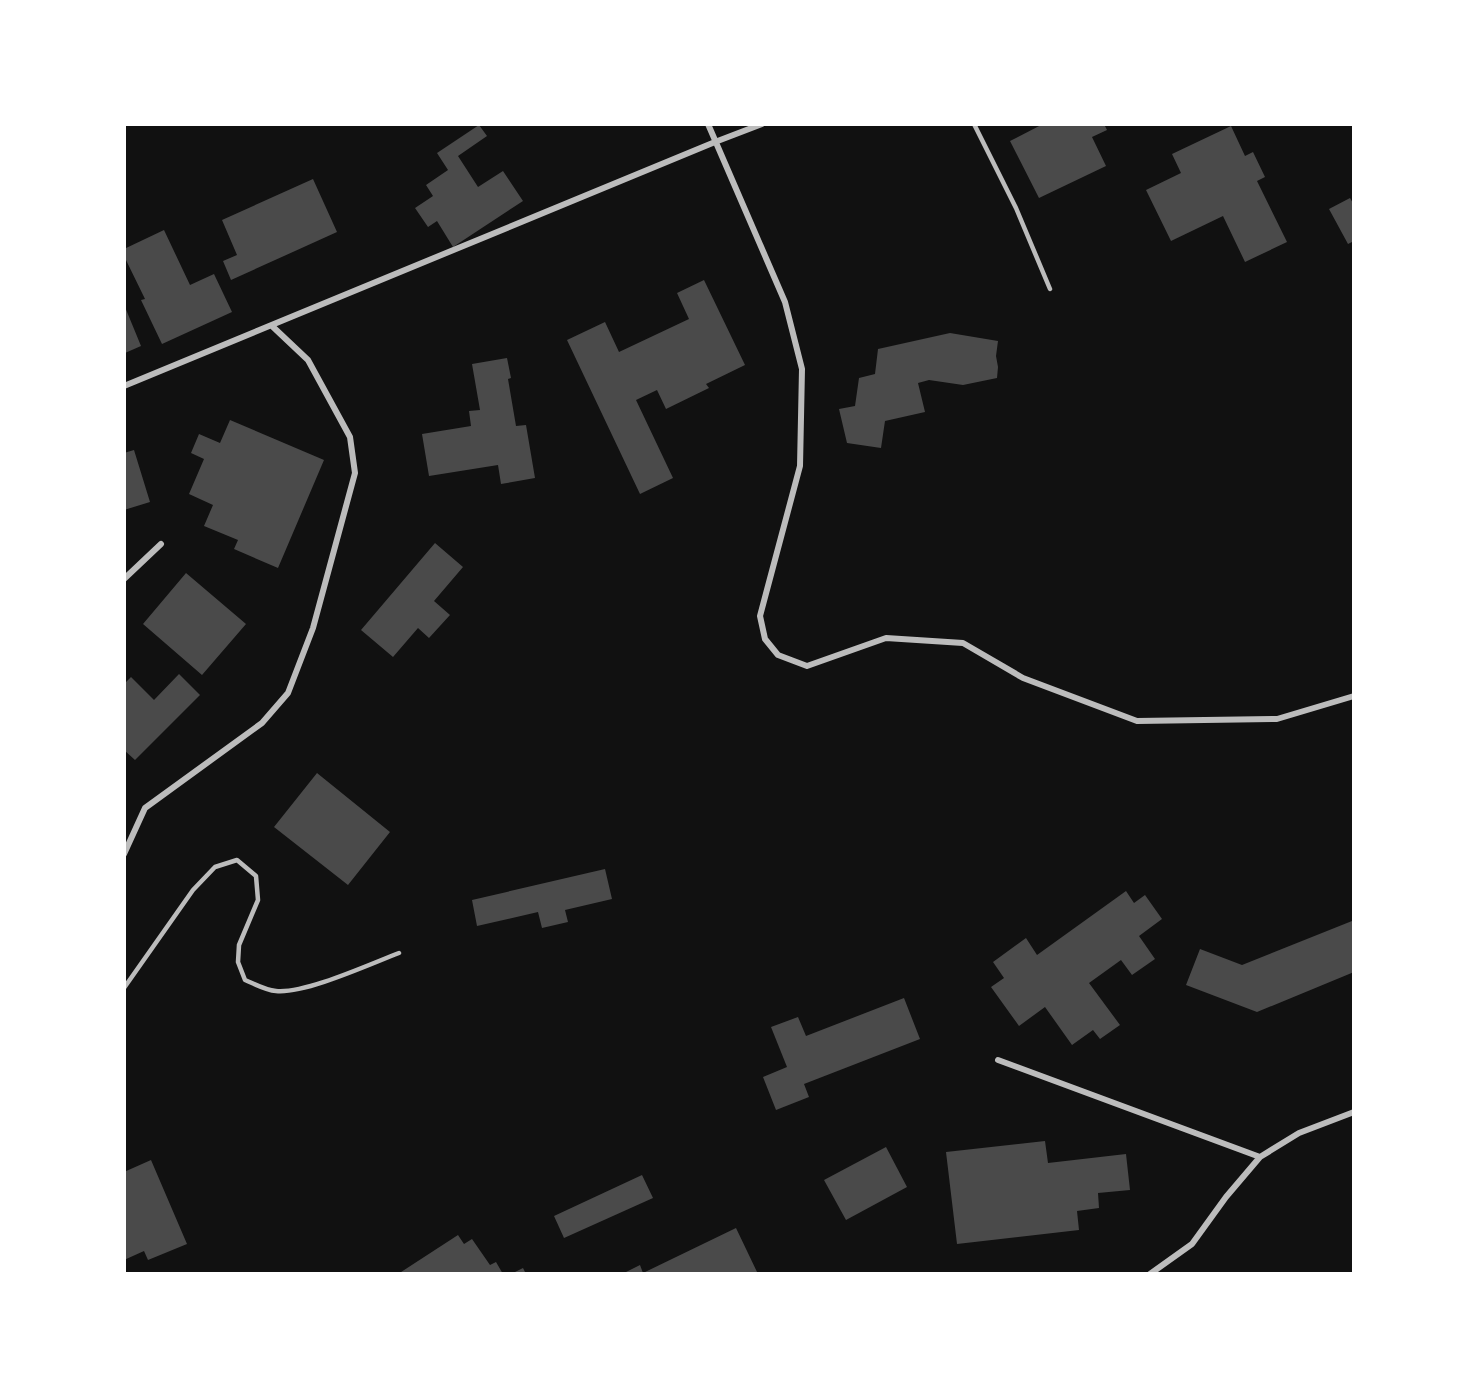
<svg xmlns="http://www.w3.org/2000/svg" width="1478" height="1398" viewBox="0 0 1478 1398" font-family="Karla,sans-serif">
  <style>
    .building { fill: #4a4a4a }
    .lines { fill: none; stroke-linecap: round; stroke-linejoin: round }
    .service { stroke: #bcbcbc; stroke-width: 4.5 }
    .minor { stroke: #bcbcbc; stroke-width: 6 }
  </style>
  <rect width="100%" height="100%" fill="#111"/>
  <!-- building -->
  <path class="building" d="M1043,124H1104L1107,130L1092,137L1106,166L1039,198L1010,141Z
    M479,125L487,136L458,156L478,187L503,171L523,201L453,247L437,221L428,227L415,208L433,196L426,185L448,170L437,153Z
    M1231,126L1245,156L1253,152L1265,177L1257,181L1287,242L1245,262L1223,216L1171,241L1146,190L1181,173L1172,154Z
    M313,179L337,232L231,280L223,261L237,255L222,220Z
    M1350,198L1354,205V241L1348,244L1329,209Z
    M164,230L190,285L214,274L232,312L162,344L141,300L145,299L124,256V249Z
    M704,280L745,365L706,384L709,388L666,409L657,390L636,400L673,478L640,494L567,340L605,322L619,352L689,319L677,293Z
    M125,307L141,346L125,353Z
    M950,333L998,341L996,356L998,367L997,378L963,385L929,380L918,383L925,412L885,421L881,448L847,443L839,409L855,406L859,378L875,374L878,349Z
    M507,358L511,378L508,379L516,426L526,425L535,478L501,484L498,465L429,476L422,434L471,426L469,411L480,410L472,364Z
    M230,420L324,460L278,568L234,549L238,540L204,526L213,505L189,494L204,459L191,453L199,434L220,443Z
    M134,450L150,502L124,510V453Z
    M435,543L463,567L434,601L450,615L429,638L418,628L393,657L361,630Z
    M186,573L246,624L202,675L143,624Z
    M179,674L200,695L135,760L124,750V684L131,677L154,700Z
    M317,773L390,832L348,885L274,827Z
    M605,869L612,899L565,910L568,922L542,928L538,912L477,926L472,900Z
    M1126,891L1134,903L1145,895L1162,919L1139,936L1155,959L1132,975L1121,960L1089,983L1120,1025L1100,1039L1093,1030L1072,1045L1045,1007L1019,1026L991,987L1004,978L993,962L1026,938L1037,955Z
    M1354,916V972L1257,1012L1186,985L1200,949L1242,965L1352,921Z
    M904,998L920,1039L804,1084L809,1097L776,1110L763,1077L787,1067L771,1027L798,1017L806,1036Z
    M1045,1141L1048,1163L1126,1154L1130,1190L1098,1193L1099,1208L1077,1211L1079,1230L957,1244L946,1152Z
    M886,1147L907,1187L846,1220L824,1180Z
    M151,1160L187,1244L148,1260L144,1251L124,1260V1172Z
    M642,1175L653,1198L564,1238L554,1216Z
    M736,1228L758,1274H622L640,1265L643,1273Z
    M458,1235L464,1244L472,1239L490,1265L496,1262L503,1274H398Z
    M523,1268L526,1274H511Z"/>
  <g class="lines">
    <!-- service -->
    <path class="service" d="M974,124L1016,208L1050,289
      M124,988L193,890L215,867L237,860L256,876L258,900L239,945L238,962L245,980C255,984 265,990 276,991C305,994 370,964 399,953"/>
    <!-- minor -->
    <path class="minor" d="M708,124L785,302L802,369L800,466L760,616L765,639L778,655L807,666L886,638L963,643L1023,678L1137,721L1277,719L1354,696
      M124,386L715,142L762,124
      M124,579L161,544
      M124,854L145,808L262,723L288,693L313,628L355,473L350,437L308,360L272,326
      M998,1060L1260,1157
      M1150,1274L1192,1244L1226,1197L1260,1157L1299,1133L1354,1112"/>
  </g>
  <!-- border -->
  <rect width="1478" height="1398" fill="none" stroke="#ffffff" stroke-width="252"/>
</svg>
